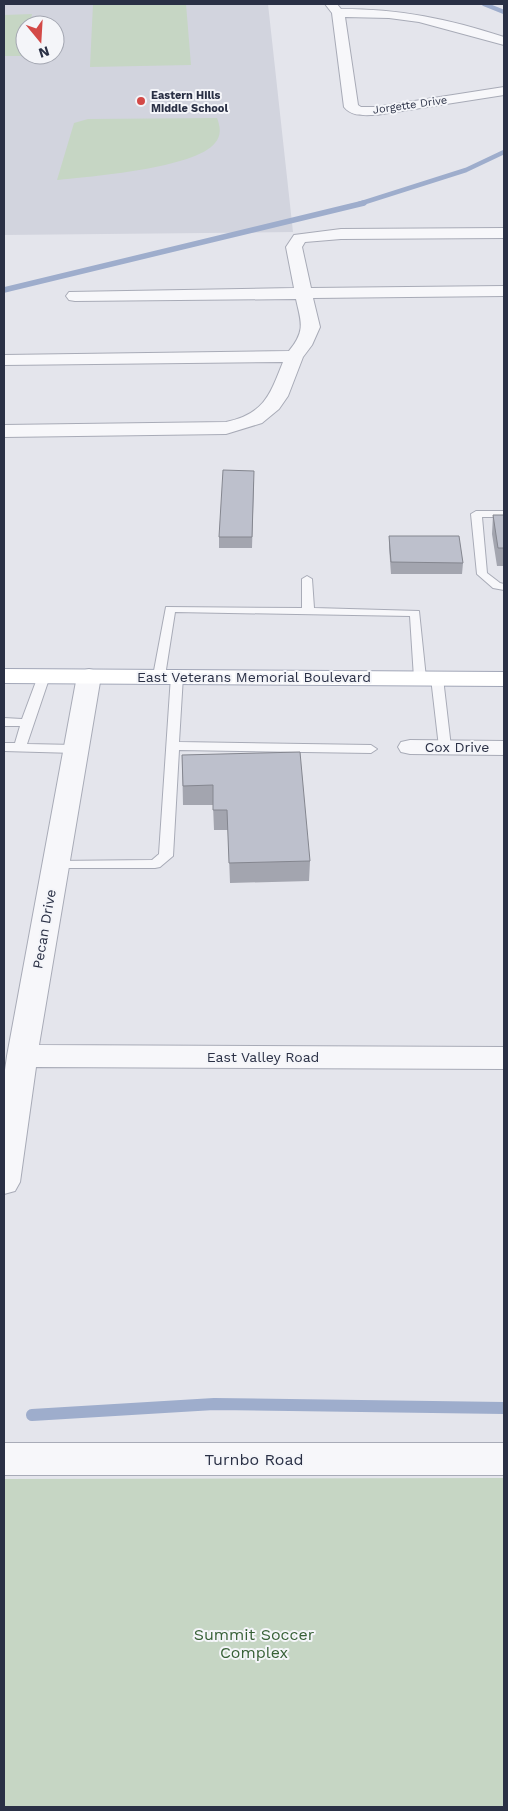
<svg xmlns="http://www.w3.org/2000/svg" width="508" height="1811" viewBox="0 0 508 1811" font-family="'Work Sans',sans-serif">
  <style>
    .built { fill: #d2d4de; fill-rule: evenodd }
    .green { fill: #c6d6c4 }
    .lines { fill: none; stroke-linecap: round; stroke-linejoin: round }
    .stream-far2 { stroke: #9eadcc; stroke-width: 4.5 }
    .stream-far1 { stroke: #9eadcc; stroke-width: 5.5 }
    .stream { stroke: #9eadcc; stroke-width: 12 }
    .lane-casing { stroke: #a8abb7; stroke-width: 2 }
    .street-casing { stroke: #a8abb7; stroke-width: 2 }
    .primary-casing { stroke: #a2a7b8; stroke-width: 2 }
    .lane { fill: #f7f7fa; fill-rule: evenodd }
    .street { fill: #f7f7fa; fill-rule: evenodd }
    .primary { fill: #fff; fill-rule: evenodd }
    .wall { fill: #a3a5af }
    .building { fill: #bdc0cc; stroke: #84868f }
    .poi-dot { fill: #d34947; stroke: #f4f5f9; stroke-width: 2 }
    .labels { text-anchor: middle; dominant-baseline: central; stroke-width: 4; stroke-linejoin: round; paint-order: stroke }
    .far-poi-label { font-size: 11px; font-weight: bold; fill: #2a3045; stroke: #f4f5f9; text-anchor: start }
    .far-street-label { font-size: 11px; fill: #2a3045; stroke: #f4f5f9 }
    .street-label { font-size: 14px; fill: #2a3045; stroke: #f4f5f9 }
    .near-street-label { font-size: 16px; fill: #2a3045; stroke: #f4f5f9 }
    .near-park-label { font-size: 16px; fill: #386137; stroke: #f4f5f9 }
  </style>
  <rect width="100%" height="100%" fill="#e4e5ec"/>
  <!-- built -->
  <path class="built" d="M4,4H268L293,232L4,235ZM25,25H55V55H25Z"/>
  <!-- green -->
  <path class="green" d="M93,4H186L191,65L90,67Z
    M32,14L30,25H25L26,56H4V15Z
    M217,118C220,126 222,135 215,143C196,168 89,177 57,180L74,123L88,119Z
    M504,1478V1807H4V1479Z"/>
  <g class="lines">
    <!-- stream-far2 -->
    <path class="stream-far2" d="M484,4L504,12
      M359,204L466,170L504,152"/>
    <!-- stream-far1 -->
    <path class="stream-far1" d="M4,290L364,203"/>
    <!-- stream -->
    <path class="stream" d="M32,1415L214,1404L504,1408"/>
    <!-- lane casing -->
    <g class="lane-casing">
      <path id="lane" d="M476,511H504V517H482L487,573L500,583L504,584V590L493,588L477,574L471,514Z
        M307,576L312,579L314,608L419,611L426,678L424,681L420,682L414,678L410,616L175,612L165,676L159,680L153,676L166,607L302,608V579Z
        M44,672L50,676L27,744L75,745L81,749L75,753L4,751V743H15L20,726H4V718L22,719L38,676Z
        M177,672L183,676L179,742L371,745L377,749L371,753L179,750L173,856L160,867L155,868H50L48,865L50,862L55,861L152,860L159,854L171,676Z
        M437,674L443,678L451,747L445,751L439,747L431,678Z"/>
    </g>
    <!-- street casing -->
    <g class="street-casing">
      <path id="street" d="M325,4H337L341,9C400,9 449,19 504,37V45L419,22L389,18L345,17L358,105L361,107H376L504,87V95L376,115C364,115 352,117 344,107L332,13Z
        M504,228V238L341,239L305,242L302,247L311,288L504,286V296L313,298L320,327L312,345L303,357L288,396L279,409L262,423L226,434L4,437V425L226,422C264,414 270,395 283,362L4,365V355L289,351C306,330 301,322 296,299L75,301L69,300L66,296L69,292L294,288L286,247L294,235L341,229Z
        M89,669L97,671L101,676L39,1045L504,1047V1069L36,1067L20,1182L15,1191L4,1194V1077L7,1056L77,676L81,671Z
        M410,740L504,741V755L410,754L401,752L398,747L401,742Z
        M4,1443H504V1475H4Z"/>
    </g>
    <!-- primary casing -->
    <g class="primary-casing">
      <path id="primary" d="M4,669L504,672V686L4,683Z"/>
    </g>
    <!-- lane -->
    <use href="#lane" class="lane"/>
    <!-- street -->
    <use href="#street" class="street"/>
    <!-- primary -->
    <use href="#primary" class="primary"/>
  </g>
  <!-- wall -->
  <path class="wall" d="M254,481L252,548H219V537Z
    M493,515H504V566H497L492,534Z
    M389,536L463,563L462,574H391L389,547Z
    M182,755L310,861L309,881L230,883L228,830H214L213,805H183Z"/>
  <!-- building -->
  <path class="building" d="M223,470L254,471L252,537H219Z
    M493,515H504V548H498Z
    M389,536H459L463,563L391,562Z
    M300,752L310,861L229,863L227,810H213V785L183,786L182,755Z"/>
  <!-- markers -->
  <circle class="poi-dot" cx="141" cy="101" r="5"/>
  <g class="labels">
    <!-- far-poi labels -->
    <g class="far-poi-label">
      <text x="151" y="95">Eastern Hills<tspan x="151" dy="13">Middle School</tspan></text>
    </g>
    <!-- far-street labels -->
    <g class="far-street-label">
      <text transform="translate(410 105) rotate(-8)">Jorgette Drive</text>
    </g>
    <!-- street labels -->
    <g class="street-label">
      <text x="254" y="677">East Veterans Memorial Boulevard</text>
      <text x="457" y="747">Cox Drive</text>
      <text transform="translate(44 929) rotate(-80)">Pecan Drive</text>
      <text x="263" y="1057">East Valley Road</text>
    </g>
    <!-- near-street labels -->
    <g class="near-street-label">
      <text x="254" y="1459">Turnbo Road</text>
    </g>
    <!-- near-park labels -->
    <g class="near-park-label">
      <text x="254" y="1634">Summit Soccer<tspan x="254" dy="18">Complex</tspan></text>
    </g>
  </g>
  <!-- border -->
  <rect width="508" height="1811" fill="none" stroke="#2a3045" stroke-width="10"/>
  <!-- north arrow -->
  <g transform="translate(40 40) rotate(162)"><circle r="24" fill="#f4f5f9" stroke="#a3a6b1"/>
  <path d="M0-4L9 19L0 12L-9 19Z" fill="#d34947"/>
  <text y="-8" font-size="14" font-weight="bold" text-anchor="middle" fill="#2a3045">N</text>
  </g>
</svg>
